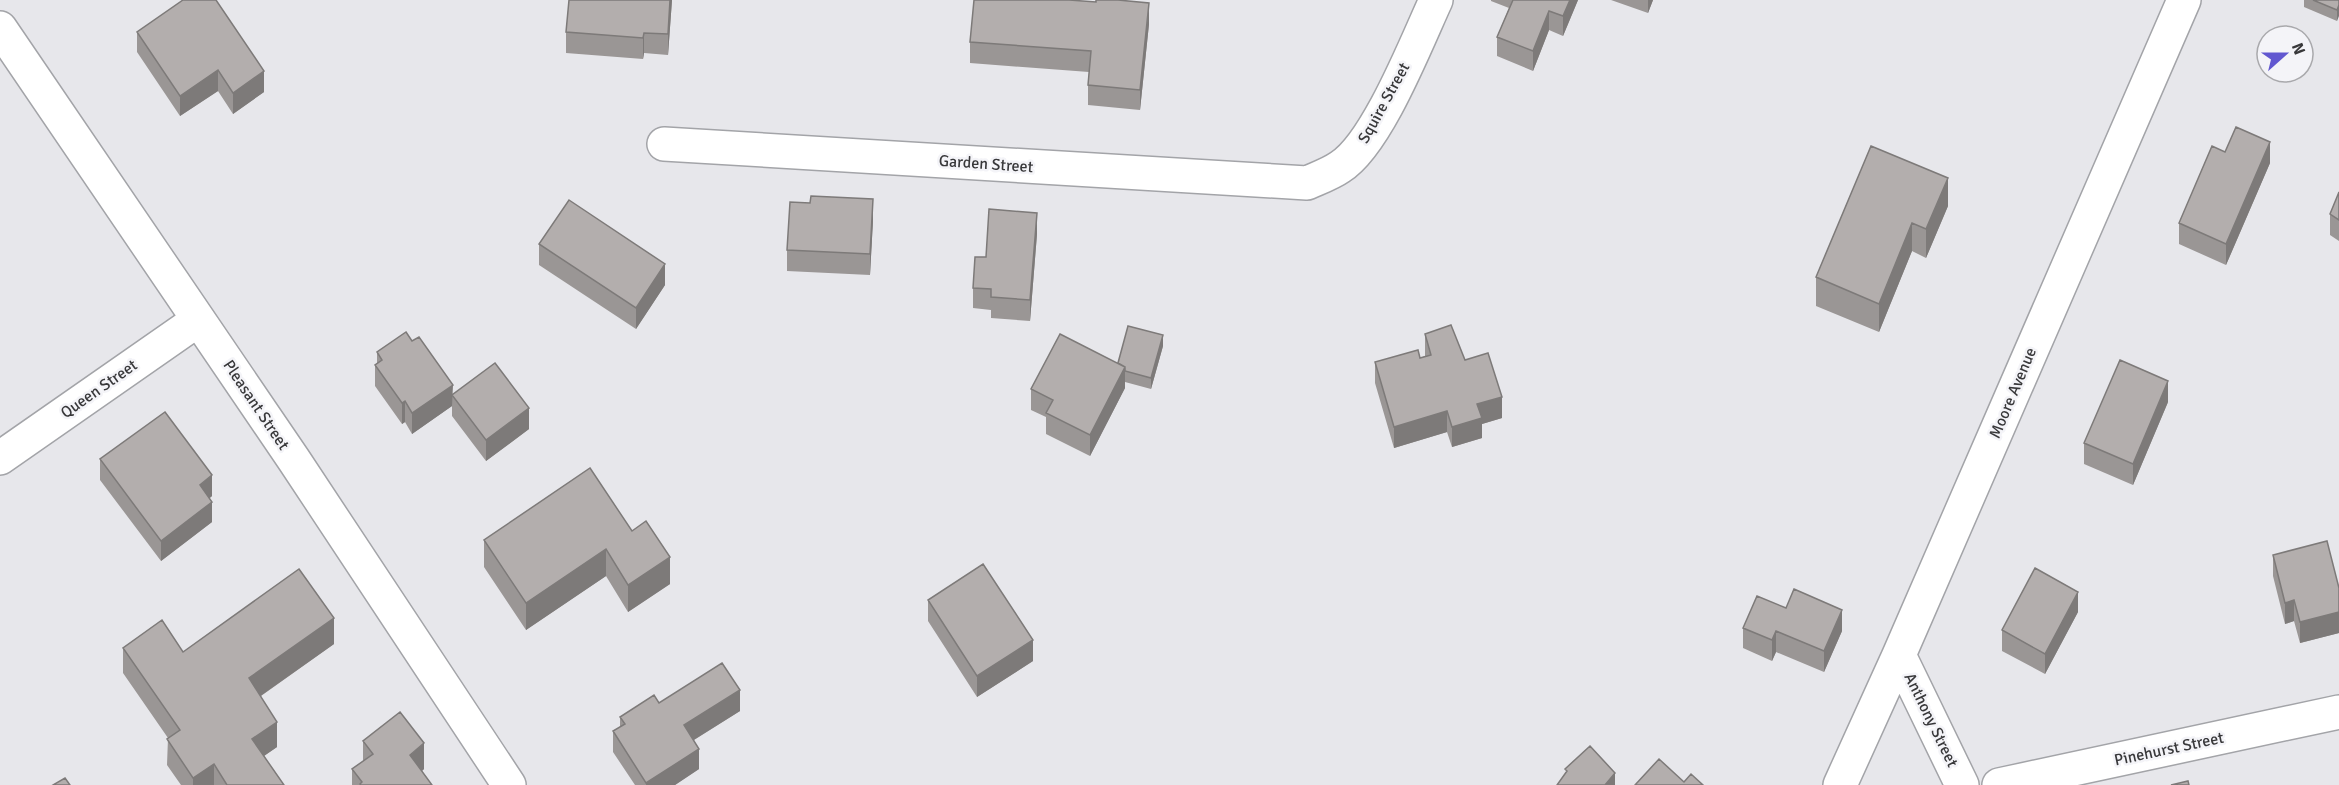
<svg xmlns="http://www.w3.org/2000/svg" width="2339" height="785" viewBox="0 0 2339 785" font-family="Signika,sans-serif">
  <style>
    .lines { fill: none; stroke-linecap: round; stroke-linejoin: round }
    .minor-casing { stroke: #a3a4a8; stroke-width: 36 }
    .tertiary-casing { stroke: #a3a4a8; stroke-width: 36 }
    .minor { stroke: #fff; stroke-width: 33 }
    .tertiary { stroke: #fff; stroke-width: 33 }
    .wall { fill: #9a9695 }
    .shaded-wall { fill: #7d7a79 }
    .building { fill: #b3aead; stroke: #7d7a79; stroke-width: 1.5 }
    .labels { text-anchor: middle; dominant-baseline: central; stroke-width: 5; stroke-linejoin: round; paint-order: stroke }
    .street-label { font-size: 16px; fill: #38383a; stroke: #f4f4f8 }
  </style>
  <rect width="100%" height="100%" fill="#e7e7eb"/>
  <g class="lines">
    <!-- minor casing -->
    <g class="minor-casing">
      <path id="minor" d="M664,144L1307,183C1318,178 1330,174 1340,167C1377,144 1417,41 1436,0
        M0,458L198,320
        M1899,655L1962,785
        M1840,785L1899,655L2184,0
        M1999,785L2339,712"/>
    </g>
    <!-- tertiary casing -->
    <g class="tertiary-casing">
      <path id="tertiary" d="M0,28L294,460L509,785"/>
    </g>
    <!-- minor -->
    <use href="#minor" class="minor"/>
    <!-- tertiary -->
    <use href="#tertiary" class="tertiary"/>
  </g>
  <!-- wall -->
  <path class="wall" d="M672,0L668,55L644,53L643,59L566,53V32Z
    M1491,0H1578L1563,36L1549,30L1533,71L1497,56V37L1509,8L1491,1Z
    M1611,0H1653L1648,13Z
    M2304,0H2339L2337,21L2304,7Z
    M1149,24L1140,110L1088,105V85L1089,72L970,63V42Z
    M137,32L264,92L233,114L218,91L180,116L137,52Z
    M1871,146L1948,206L1926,258L1912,251L1879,332L1816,306V277Z
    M2225,152L2270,163L2226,265L2179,244V223Z
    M2339,192V241L2330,235V214Z
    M873,220L870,275L787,271V250Z
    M1037,234L1030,321L991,318V310L973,308V288L986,257Z
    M539,244L665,285L636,329L539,265Z
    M1425,334L1465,360L1502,418L1482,424V438L1452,447L1447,432L1394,448L1375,383V362L1420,358L1425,356Z
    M1163,346L1151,389L1125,382V388L1090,456L1046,434V417L1031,410V389L1118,363Z
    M377,352L453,394L529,429L486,461L452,416V406L412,434L405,422L402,424L375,386V365L377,364Z
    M2168,402L2133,485L2084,464V443Z
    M100,459L212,496L210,498L212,522L161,561L100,480Z
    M632,531L670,584L628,612L606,576L526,630L484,567V540Z
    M2273,555L2339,588V633L2300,643L2294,621L2285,624L2273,576Z
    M928,600L1033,661L977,697L928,621Z
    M1786,608L1842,631L1824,672L1776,652L1772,661L1743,648V628Z
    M2078,612L2045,674L2002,651V630Z
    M334,644L261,696L277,747L264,756L284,785H181L167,765L168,738L123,673V648L183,652Z
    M659,703L740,711L694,740L699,769L675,785H635L613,752V731L620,727V717Z
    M363,741L424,769L422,771L432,785H352V769L363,761Z"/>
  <!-- shaded-wall -->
  <path class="shaded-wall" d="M670,0H672L668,55V34Z
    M1570,0H1578L1563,36V16Z
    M1648,0H1653L1648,13Z
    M1149,3V24L1140,110V90Z
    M2339,5V16L2337,21V10Z
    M1549,11V30L1533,71V51Z
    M644,33V53L643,59V38Z
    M218,70V91L180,116V96Z
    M264,71V92L233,114V93Z
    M2270,142V163L2226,265V244Z
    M1948,178V206L1926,258V229Z
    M873,199V220L870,275V254Z
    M1037,213V234L1030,321V300Z
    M1912,223V251L1879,332V304Z
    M665,264V285L636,329V308Z
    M1163,335V346L1151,389V378Z
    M1125,367V388L1090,456V435Z
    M2168,381V402L2133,485V464Z
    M453,385L452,406L412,434V413Z
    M1502,397V418L1482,424V438L1452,447V427L1477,404Z
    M405,401V422L402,424V403Z
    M529,408V429L486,461V440Z
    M1447,411V432L1394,448V427Z
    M212,475V496L200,505V485Z
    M212,502V522L161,561V541Z
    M606,549V576L526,630V603Z
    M670,557V584L628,612V585Z
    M2078,592V612L2045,674V654Z
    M2294,600V621L2285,624V603Z
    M1842,610V631L1824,672V651Z
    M2339,612V633L2300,643V622Z
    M334,618V644L249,704V678Z
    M1776,631V652L1772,661V640Z
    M1033,640V661L977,697V676Z
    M740,690V711L684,746V725Z
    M277,722V747L252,764V739Z
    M424,743V769L410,781V755Z
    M699,749V769L675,785H646V783Z
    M214,764V785H193V778Z
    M1615,773V785H1605Z"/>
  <!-- building -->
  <path class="building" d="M183,0H216L264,71L233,93L218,70L180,96L137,32Z
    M569,0H670L668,34L644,33L643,38L566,32Z
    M974,0H1069L1096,2V0H1118L1149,3L1140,90L1088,85L1091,51L970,42Z
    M1513,0H1570L1563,16L1549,11L1533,51L1497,37Z
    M2313,0H2339V5L2337,10Z
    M2236,127L2270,142L2226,244L2179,223L2212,146L2225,152Z
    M1871,146L1948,178L1926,229L1912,223L1879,304L1816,277Z
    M2339,192V220L2330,214Z
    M811,196L873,199L870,254L787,250L790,202L810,203Z
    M569,200L665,264L636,308L539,244Z
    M989,209L1037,213L1030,300L991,297V289L973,288L975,257H986Z
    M1451,325L1465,360L1488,353L1502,397L1477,404L1482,418L1452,427L1447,411L1394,427L1375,362L1418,350L1420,358L1431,355L1425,334Z
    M1128,326L1163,335L1151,378L1125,371V367L1118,363Z
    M406,332L412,341L419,337L453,385L412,413L405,401L402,403L375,365L382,360L377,352Z
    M1060,334L1125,367L1090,435L1046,413L1053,400L1031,389Z
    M2120,360L2168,381L2133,464L2084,443Z
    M495,363L529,408L486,440L452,395Z
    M165,412L212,475L200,485L212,502L161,541L100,459Z
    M590,468L632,531L646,521L670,557L628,585L606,549L526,603L484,540Z
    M2327,541L2339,588V612L2300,622L2294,600L2285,603L2273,555Z
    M983,564L1033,640L977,676L928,600Z
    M2035,568L2078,592L2045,654L2002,630Z
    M299,569L334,618L249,678L277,722L252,739L284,785H227L214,764L193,778L167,739L180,730L123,648L162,620L183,652Z
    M1794,589L1842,610L1824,651L1776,631L1772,640L1743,628L1757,596L1786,608Z
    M722,663L740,690L684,725L699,749L646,783L613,731L625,724L620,717L654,695L659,703Z
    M400,712L424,743L410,755L432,785H361L360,784L362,782L352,769L373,754L363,741Z
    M1590,746L1615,773L1605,785H1557L1567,771L1565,769Z
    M1659,759L1684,782L1691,774L1703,785H1635Z
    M65,778L70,785H53Z
    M2188,781L2189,785H2171Z"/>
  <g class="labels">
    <!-- street labels -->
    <g class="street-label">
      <text transform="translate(1384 103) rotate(-61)">Squire Street</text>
      <text transform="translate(986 164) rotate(4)">Garden Street</text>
      <text transform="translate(99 389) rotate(-35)">Queen Street</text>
      <text transform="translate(2013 393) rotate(-67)">Moore Avenue</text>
      <text transform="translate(256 405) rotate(56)">Pleasant Street</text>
      <text transform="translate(1931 720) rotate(64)">Anthony Street</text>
      <text transform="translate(2169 749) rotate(-12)">Pinehurst Street</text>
    </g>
  </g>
  <!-- north arrow -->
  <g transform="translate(2285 54) rotate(69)"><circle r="28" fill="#f4f4f8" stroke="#a9a9ac" stroke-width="1.5"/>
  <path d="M0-4.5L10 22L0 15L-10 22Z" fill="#6157d0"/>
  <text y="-9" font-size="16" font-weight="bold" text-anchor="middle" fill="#38383a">N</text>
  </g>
</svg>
